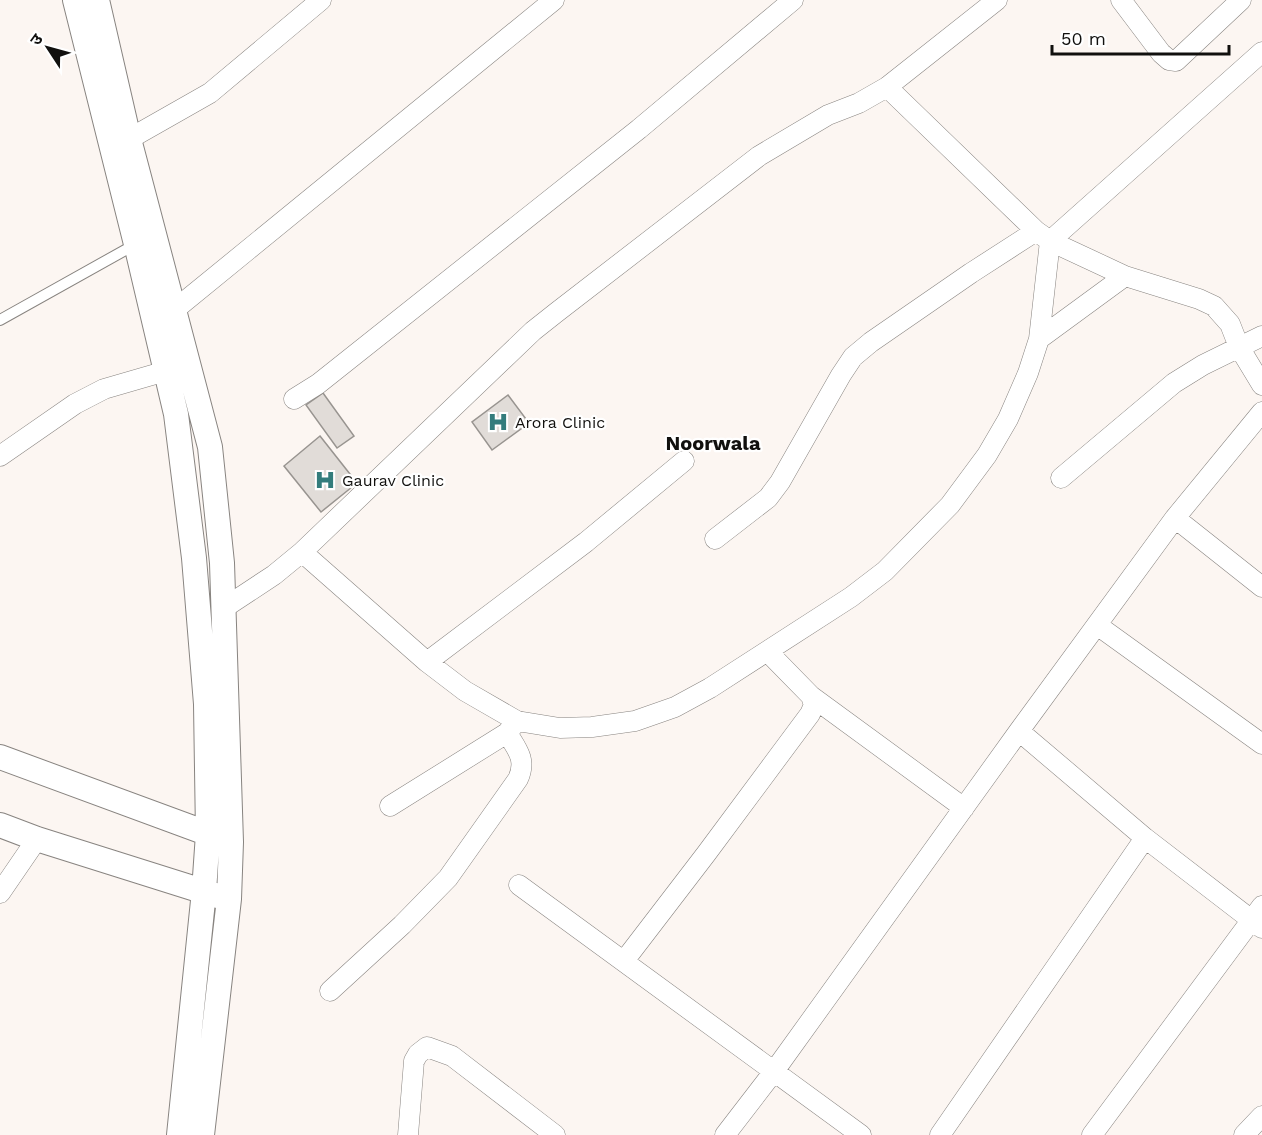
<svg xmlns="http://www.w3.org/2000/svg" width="1262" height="1135" viewBox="0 0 1262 1135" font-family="'Work Sans','Noto Sans Devanagari',sans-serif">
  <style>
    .building { fill: #e1dcd8; stroke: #989490; stroke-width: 1.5 }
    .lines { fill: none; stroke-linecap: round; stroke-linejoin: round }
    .service-casing { stroke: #888480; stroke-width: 12 }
    .minor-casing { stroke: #888480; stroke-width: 21 }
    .tertiary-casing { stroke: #888480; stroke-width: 26 }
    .service { stroke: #fff; stroke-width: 10 }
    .minor { stroke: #fff; stroke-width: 20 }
    .tertiary { stroke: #fff; stroke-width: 24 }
    .labels { text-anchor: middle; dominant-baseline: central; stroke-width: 4.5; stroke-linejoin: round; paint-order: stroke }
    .poi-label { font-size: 16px; fill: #11100e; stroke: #fff; text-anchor: start }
    .quarter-label { font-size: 20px; font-weight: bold; fill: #11100e; stroke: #fff }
  </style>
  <rect width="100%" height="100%" fill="#fcf6f2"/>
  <!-- building -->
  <path class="building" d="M323,393L354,436L337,448L306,405Z
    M508,395L529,423L492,450L472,422Z
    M320,436L357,483L321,512L284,466Z"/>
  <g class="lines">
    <!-- service casing -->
    <g class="service-casing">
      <path id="service" d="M0,320L136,244"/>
    </g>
    <!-- minor casing -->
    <g class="minor-casing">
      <path id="minor" d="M1121,0L1161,53L1169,60L1176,61L1241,0
        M887,87L1036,231L1050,241L1125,276L1199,299L1214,306L1230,324L1239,347L1262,385
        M129,139L210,93L321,0
        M173,311L554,0
        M1039,339L1050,241L1262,52
        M294,399L318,384L639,129L793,0
        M0,456L75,404L104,389L166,371
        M1061,478L1174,383L1203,365L1262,336
        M1175,518L1262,587
        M715,539L768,498L780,482L841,375L853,357L871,342L971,273L1036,231
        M302,552L427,662L465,691L517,721L560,728L592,727L635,721L675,707L710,688L851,597L885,571L950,505L987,455L1008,419L1028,373L1039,339L1125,276
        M224,608L274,575L302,552L533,331L557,312L759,156L828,115L859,103L887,87L997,0
        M1097,625L1262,744
        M427,662L586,542L684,461
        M811,696L964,808
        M1019,731L1145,838L1262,928
        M390,806L507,733
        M519,885L861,1135
        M0,893L37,839
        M624,961L706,854L810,714L814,705L811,696L768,652
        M330,991L402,925L448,878L518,779C527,760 517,749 507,733L517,721
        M408,1135L414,1061L418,1054L427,1047L452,1056L555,1135
        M725,1135L775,1070L1019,731L1175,518L1262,412
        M940,1135L1145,838
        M1092,1135L1262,906
        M1244,1135L1262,1116"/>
    </g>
    <!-- tertiary casing -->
    <g class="tertiary-casing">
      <path id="tertiary" d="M75,0L136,244L176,414L194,558L206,704L208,834L204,891L179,1135
        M97,0L129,139L210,447L222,563L231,842L229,899L202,1135
        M0,757L220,838
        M0,825L37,839L218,896"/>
    </g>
    <!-- service -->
    <use href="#service" class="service"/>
    <!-- minor -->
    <use href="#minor" class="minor"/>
    <!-- tertiary -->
    <use href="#tertiary" class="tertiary"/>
  </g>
  <!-- icons -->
  <defs>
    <g id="hospital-bare" transform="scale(1.62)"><path d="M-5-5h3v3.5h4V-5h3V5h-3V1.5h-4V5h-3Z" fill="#337c7c" stroke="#fff" stroke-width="2.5" paint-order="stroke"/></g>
  </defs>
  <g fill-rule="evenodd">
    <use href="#hospital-bare" x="498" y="422"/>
    <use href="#hospital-bare" x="325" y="480"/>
  </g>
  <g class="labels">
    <!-- poi labels -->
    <g class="poi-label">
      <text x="515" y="422">Arora Clinic</text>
      <text x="342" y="480">Gaurav Clinic</text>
    </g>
    <!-- quarter labels -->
    <g class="quarter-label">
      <text x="713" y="443">Noorwala</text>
    </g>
  </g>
  <!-- north arrow -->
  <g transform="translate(48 48) rotate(306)" stroke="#ffffff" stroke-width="4.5" paint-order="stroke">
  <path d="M0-4.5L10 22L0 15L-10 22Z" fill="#11100e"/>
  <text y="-9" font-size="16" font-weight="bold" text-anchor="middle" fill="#11100e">उ</text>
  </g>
  <!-- scale -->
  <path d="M1052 45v9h177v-9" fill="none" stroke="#11100e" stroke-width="3"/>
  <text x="1061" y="45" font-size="18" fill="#11100e" stroke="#ffffff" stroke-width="4.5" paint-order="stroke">50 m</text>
</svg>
